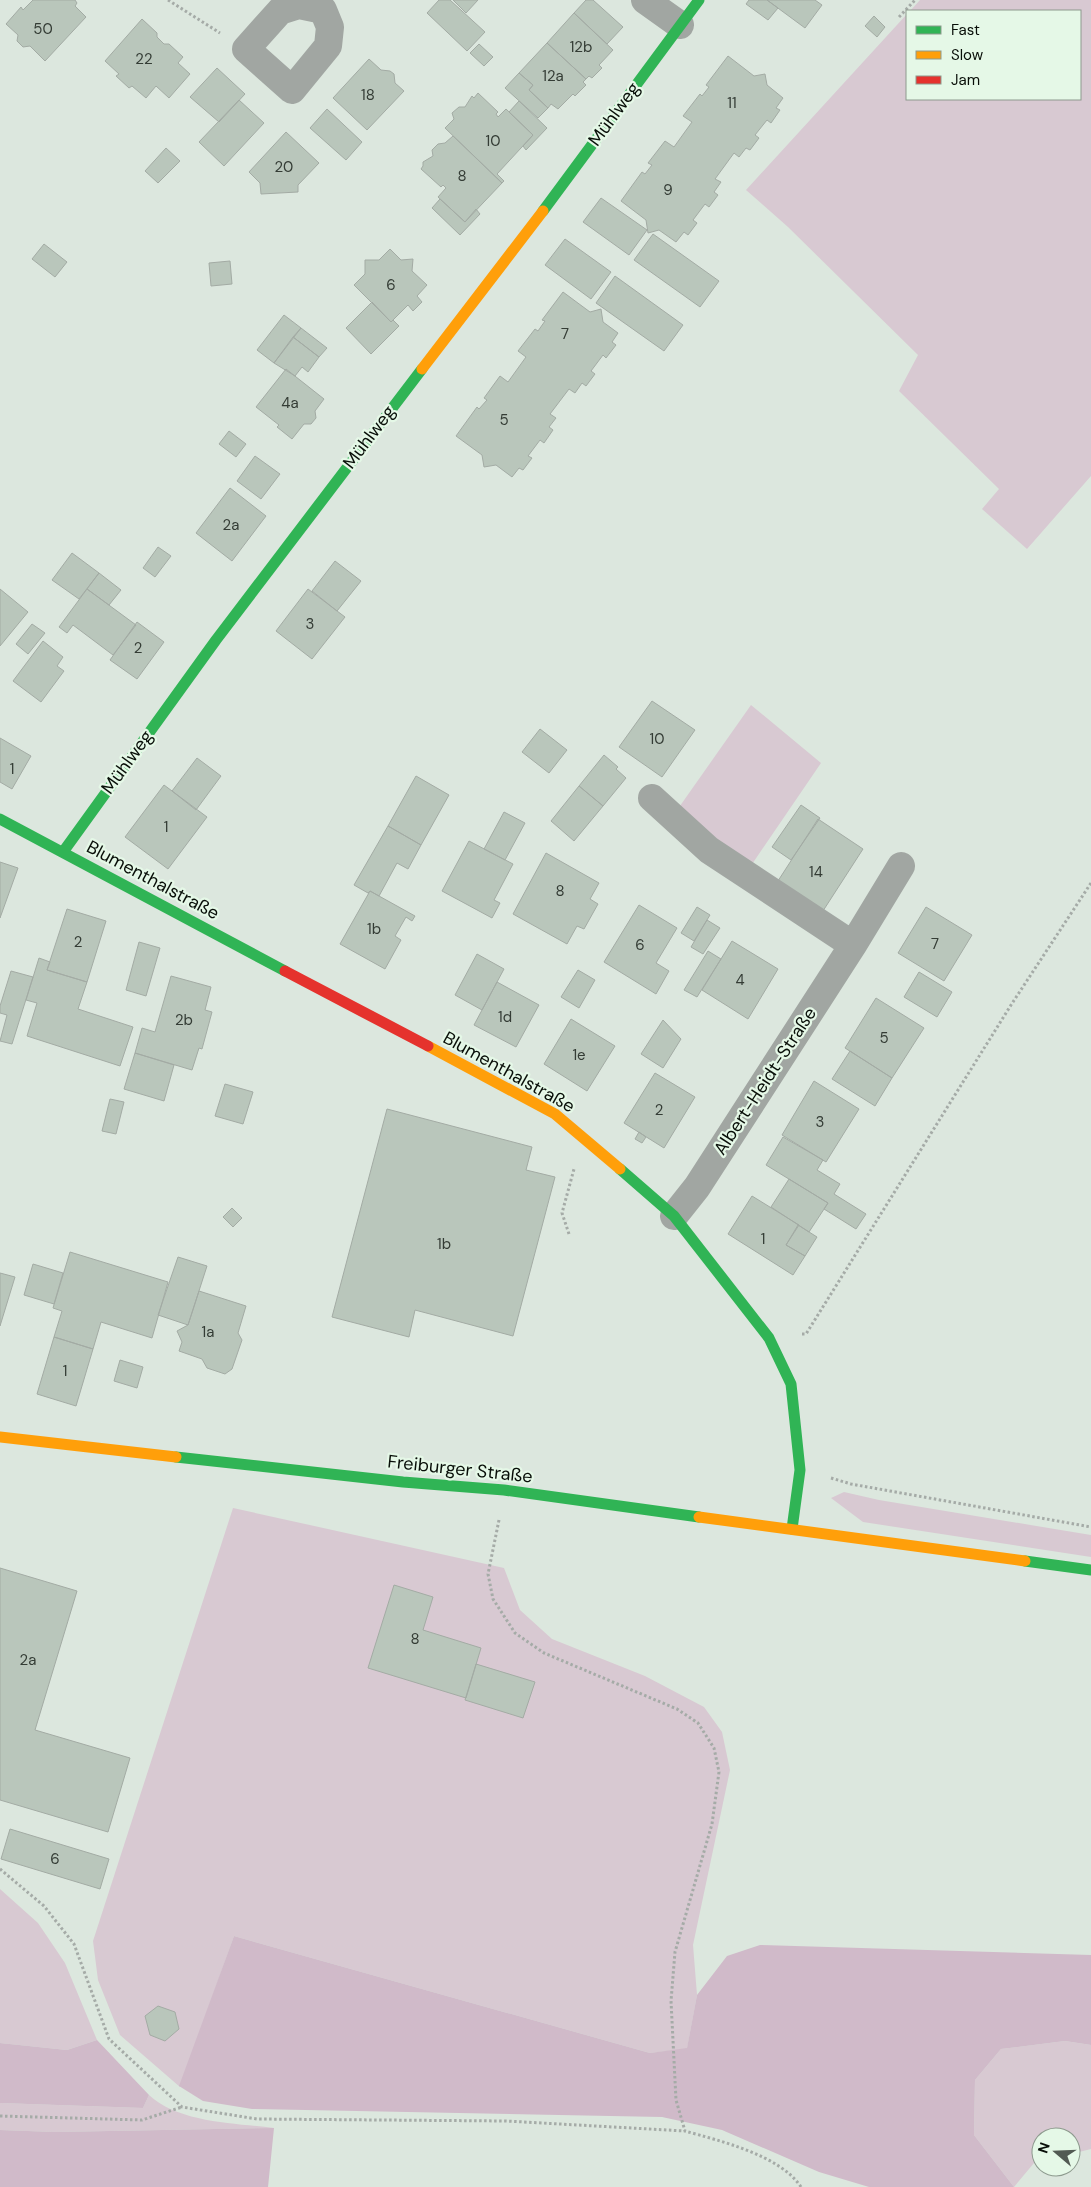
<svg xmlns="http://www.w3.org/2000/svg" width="1091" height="2187" viewBox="0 0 1091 2187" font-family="'DM Sans',sans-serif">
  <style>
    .green { fill: #d8c9d2 }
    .forest { fill: #d0bac9 }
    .building { fill: #b9c6bb; stroke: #a3aba4 }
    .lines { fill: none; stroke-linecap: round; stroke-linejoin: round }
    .path { stroke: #a5aba7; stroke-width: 3; stroke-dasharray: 2.5 2.5; stroke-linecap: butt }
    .street { stroke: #a1a6a2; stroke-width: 28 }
    .fast { stroke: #30b455; stroke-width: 11 }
    .slow { stroke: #ff9f0a; stroke-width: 11 }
    .jam { stroke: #e5322d; stroke-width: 11 }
    .labels { text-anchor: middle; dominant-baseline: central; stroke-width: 4.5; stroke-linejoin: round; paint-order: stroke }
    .number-label { font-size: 15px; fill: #343c35 }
    .street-label { font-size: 18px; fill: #080e08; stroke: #e5f8e7 }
  </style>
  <rect width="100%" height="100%" fill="#dce7de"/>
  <!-- green -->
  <path class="green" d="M920,0H1091V476L1027,549L982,509L999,489L899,391L918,355L788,227L746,190L907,14V99H1080V11H910Z
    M751,705L821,763L746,873L675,813Z
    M844,1492L879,1500L1091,1535V1557L863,1522L831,1498Z
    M233,1508L504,1568L520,1610L552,1639L645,1676L704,1707L722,1732L730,1770L693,1945L697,1995L687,2049L650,2053L234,1936L180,2087L120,2035L98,1980L93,1941Z
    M0,1889L38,1923L65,1963L97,2040L67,2050L0,2043Z
    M1065,2041L1091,2045V2149L1071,2154V2137H1041V2162L1034,2163L1014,2187L974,2135L975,2080L1001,2049Z
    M149,2095C179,2123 235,2123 274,2128L55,2132L0,2130V2103L143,2108Z"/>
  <!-- forest -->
  <path class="forest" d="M234,1936L650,2053L687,2048L697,1995L727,1956L760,1945L1091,1955V2045L1065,2041L1001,2049L975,2080L974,2135L1014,2187H869L819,2172L722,2130L662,2117L252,2109L203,2101L179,2086Z
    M97,2040L149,2095L143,2108L0,2103V2043L67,2050Z
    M274,2128L268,2187H0V2130L55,2132Z"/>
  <!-- building -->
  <path class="building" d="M33,0H75L77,3L75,6L86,17L45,61L30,46L23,47L17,41L18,35L6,24L21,7L23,10Z
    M439,0H450L485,32L467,51L427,13Z
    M453,0H478L466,13Z
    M586,0H593L623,27L607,44L574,13Z
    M749,0H767L778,8L768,20L746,4Z
    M767,0H815L822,5L805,28Z
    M574,13L613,50L599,65L602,68L592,78L589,76L586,79L547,43Z
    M874,16L885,27L877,37L865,26Z
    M142,19L157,33V37L164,44H169L183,57L178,63L190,74L169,98L156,86L146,98L132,86L129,88L116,76L119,74L105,61Z
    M547,43L586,79L583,82L586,85L575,96L573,94L558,109L551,104L548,108L529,90L533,85L519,73Z
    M479,44L493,57L484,66L470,53Z
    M728,56L754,76L765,74L767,85L783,98L776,108L780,110L771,123L767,120L755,135L759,138L750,150L746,148L739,157L734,153L715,179L721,182L714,192L718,195L709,207L705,204L693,220L697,223L688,235L684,232L676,242L659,230L648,233L646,220L621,201L642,172L645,174L652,165L648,163L665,141L674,147L692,122L683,116L700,94L702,96L709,87L706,85Z
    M369,59L381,70L390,71L394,74L395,83L404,91L367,130L333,98Z
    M217,68L245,94L219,122L190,97Z
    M519,73L533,85L529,90L548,108L538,118L505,88Z
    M478,93L498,112L496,114L498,117L506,109L533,135L497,174L504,181L502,183L445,128L454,119L452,113L459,107H465L472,96L474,98Z
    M239,100L264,123L224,166L199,142Z
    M519,101L547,128L526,150L523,146L533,135L509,112Z
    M327,109L362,142L346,160L310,128Z
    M286,132L319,163L298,185V192L261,194L260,183L249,172Z
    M453,136L502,183L465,222L438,197L446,188L443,185L441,187L421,169L423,166V162L433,156L432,150L438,144L445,143Z
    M166,148L180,161L158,183L145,171Z
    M601,198L647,230L629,255L583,222Z
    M440,199L465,222L476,209L480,214L460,235L432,208Z
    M653,234L719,281L700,307L634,260Z
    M565,239L611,272L591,299L545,265Z
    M44,244L67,262L55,277L32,259Z
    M390,249L401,260L413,259L412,271L427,285L417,296L422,302L413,311L408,305L391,322L354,285L365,274V260H379Z
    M230,261L232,284L211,286L209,263Z
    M615,276L683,325L664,351L596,303Z
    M563,292L590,312L601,309L603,322L618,333L612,342L616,345L606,358L603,355L591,371L595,374L586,386L582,383L575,393L569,389L550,414L556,418L549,427L553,430L544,443L540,440L528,456L532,458L523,470L519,468L512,477L496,465L484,467L482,455L456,436L477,407L479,409L487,400L484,398L500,376L508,382L526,357L518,351L535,329L538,331L545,321L542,320Z
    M372,302L391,322L393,320L399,326L371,354L346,328Z
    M284,315L301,328L274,363L257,350Z
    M301,328L327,348L319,357L293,337Z
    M293,337L319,357L308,372L302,367L295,376L274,363Z
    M286,369L324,399L315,411L316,418L311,424H304L292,439L277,427L279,425L256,407Z
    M229,431L246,444L236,457L219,444Z
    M255,456L280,474L261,499L237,481Z
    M230,488L266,516L232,561L196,533Z
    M158,547L171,556L155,577L143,568Z
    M72,553L99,573L79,599L52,580Z
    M335,561L361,581L337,611L312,591Z
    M99,573L121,590L109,605L87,589Z
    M0,589L28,612L0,646Z
    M87,589L136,625L113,655L73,625L67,633L59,627Z
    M308,589L345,617L312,659L276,631Z
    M137,622L164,642L137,679L110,660Z
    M32,624L45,633L28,654L16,644Z
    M43,641L63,657L57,666L64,671L41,702L13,681Z
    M652,701L695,730L662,777L619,747Z
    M540,729L567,750L549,773L522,752Z
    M0,738L31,756L12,789L0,782Z
    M604,755L618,767L616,769L626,778L603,806L579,786Z
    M197,758L221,776L196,810L172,791Z
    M416,776L449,795L421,845L388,826Z
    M164,785L207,817L168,869L125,837Z
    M579,786L603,806L574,841L551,821Z
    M801,805L820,818L791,860L772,847Z
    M504,812L525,823L505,860L484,849Z
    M818,819L863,849L821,914L776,884Z
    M388,826L421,845L408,869L397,863L379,896L370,891L368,893L354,885Z
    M469,841L513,864L494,900L500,903L492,918L442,891Z
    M546,853L599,883L590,899L598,904L584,929L577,926L567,944L513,914Z
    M0,862L18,868L0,918Z
    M370,891L415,916L412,921L406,917L395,936L401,940L385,969L340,944Z
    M639,905L677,928L656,963L669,971L656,994L604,962Z
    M697,907L710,915L694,941L681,933Z
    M926,907L972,935L944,981L898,953Z
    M67,909L106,921L87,982L47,970Z
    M707,920L720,928L703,954L691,947Z
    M732,941L778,969L748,1019L702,990Z
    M139,942L160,948L146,996L126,990Z
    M708,951L721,959L697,997L684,990Z
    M477,954L504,969L482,1010L455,995Z
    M39,958L50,962L47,970L87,982L78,1009L133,1027L120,1066L27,1036L37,1003L26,1000Z
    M578,970L595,980L579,1008L561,997Z
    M11,971L33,977L12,1044L0,1041L7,1015L0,1013V1006Z
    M919,972L952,992L937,1017L904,997Z
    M171,976L211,987L205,1010L212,1012L202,1049L199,1048L192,1070L135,1053L142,1028L155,1032Z
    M497,982L539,1005L516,1047L474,1025Z
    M876,998L924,1028L892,1078L845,1048Z
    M571,1019L615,1046L587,1091L544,1064Z
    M663,1020L681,1039L663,1068L641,1054Z
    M850,1051L892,1078L875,1106L832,1079Z
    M135,1053L174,1065L164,1101L124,1089Z
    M655,1073L695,1097L664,1148L624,1123Z
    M814,1081L859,1109L826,1162L782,1135Z
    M225,1084L253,1092L243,1124L215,1116Z
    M110,1099L124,1102L116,1134L102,1131Z
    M387,1109L532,1147L526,1170L555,1177L513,1336L415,1310L409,1337L332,1317Z
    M639,1132L646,1137L642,1143L635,1139Z
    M783,1137L823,1160L817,1170L840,1184L834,1194L866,1214L856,1229L824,1209L828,1203L766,1165Z
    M789,1179L828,1203L809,1232L771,1207Z
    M752,1196L799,1225L786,1245L805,1256L793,1275L728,1234Z
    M232,1208L242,1218L233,1227L223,1217Z
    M798,1225L817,1237L805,1256L786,1245Z
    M70,1252L168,1282L152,1338L101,1322L93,1349L54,1337L62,1311L53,1308Z
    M178,1257L207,1266L188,1325L158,1315Z
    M33,1264L63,1273L54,1304L24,1295Z
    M0,1273L15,1277L0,1326Z
    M199,1291L246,1306L238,1333L242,1340L232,1369L225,1374L207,1368L202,1359L179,1351L182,1342L177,1331L188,1325Z
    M54,1337L93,1349L76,1406L37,1394Z
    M120,1360L143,1367L137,1388L114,1381Z
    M0,1568L77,1591L35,1730L130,1758L108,1832L0,1800Z
    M394,1585L433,1597L423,1630L481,1648L466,1698L368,1668Z
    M476,1664L535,1682L523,1718L465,1700Z
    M10,1829L109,1859L100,1889L1,1859Z
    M158,2006L175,2012L179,2029L165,2041L150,2035L145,2016Z"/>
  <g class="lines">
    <!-- path -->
    <path class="path" d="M168,0L220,33
      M899,17L915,0
      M569,1234L562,1213L574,1169
      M802,1334H806L1011,1005L1091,883
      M831,1478L851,1484L1091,1527
      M499,1520L488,1574L493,1599L515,1633L544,1653L677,1709L698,1723L714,1748L719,1772L712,1824L675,1952L671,2001L676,2100L685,2131C720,2141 780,2155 801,2187
      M0,1869L44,1906L74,1944L109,2039L182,2107L257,2119L506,2121L685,2131
      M0,2116L142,2120L182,2107"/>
    <!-- street -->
    <path class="street" d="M645,0L680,25
      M299,5L323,10L330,27L328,46L292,90L246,49L280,11Z
      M652,798L709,850L853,945
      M674,1216L697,1187L853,945L901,866"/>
    <!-- fast -->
    <path class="fast" d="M543,211L699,0
      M0,819L285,971
      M63,852L216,640L422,369
      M620,1169L674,1216L769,1338L791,1384L800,1470L792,1529
      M176,1457L403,1482L504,1490L699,1517
      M1025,1561L1091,1570"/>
    <!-- slow -->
    <path class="slow" d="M422,369L543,211
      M428,1046L555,1114L620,1169
      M0,1437L176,1457
      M699,1517L1025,1561"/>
    <!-- jam -->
    <path class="jam" d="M285,971L428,1046"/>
  </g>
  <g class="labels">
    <!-- number labels -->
    <g class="number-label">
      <text x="43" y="29">50</text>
      <text x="581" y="47">12b</text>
      <text x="144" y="59">22</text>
      <text x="553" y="76">12a</text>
      <text x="368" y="95">18</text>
      <text x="732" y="103">11</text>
      <text x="493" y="141">10</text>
      <text x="284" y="167">20</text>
      <text x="462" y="176">8</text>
      <text x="668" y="190">9</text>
      <text x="391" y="285">6</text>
      <text x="565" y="334">7</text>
      <text x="290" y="403">4a</text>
      <text x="504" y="420">5</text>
      <text x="231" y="525">2a</text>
      <text x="310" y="624">3</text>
      <text x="138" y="648">2</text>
      <text x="657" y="739">10</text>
      <text x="12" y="769">1</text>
      <text x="166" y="827">1</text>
      <text x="816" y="872">14</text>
      <text x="560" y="891">8</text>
      <text x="374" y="929">1b</text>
      <text x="78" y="942">2</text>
      <text x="935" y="944">7</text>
      <text x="640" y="945">6</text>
      <text x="740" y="980">4</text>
      <text x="505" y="1017">1d</text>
      <text x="184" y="1020">2b</text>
      <text x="884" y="1038">5</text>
      <text x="579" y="1055">1e</text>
      <text x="659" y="1110">2</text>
      <text x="820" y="1122">3</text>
      <text x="763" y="1239">1</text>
      <text x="444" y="1244">1b</text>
      <text x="208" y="1332">1a</text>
      <text x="65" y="1371">1</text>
      <text x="415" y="1639">8</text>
      <text x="28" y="1660">2a</text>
      <text x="55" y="1859">6</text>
    </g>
    <!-- street labels -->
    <g class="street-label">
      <text transform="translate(614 114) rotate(-54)">Mühlweg</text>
      <text transform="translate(369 437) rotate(-53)">Mühlweg</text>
      <text transform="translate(127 762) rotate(-54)">Mühlweg</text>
      <text transform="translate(153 880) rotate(28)">Blumenthalstraße</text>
      <text transform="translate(509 1072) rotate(29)">Blumenthalstraße</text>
      <text transform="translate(765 1081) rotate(-57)">Albert-Heidt-Straße</text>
      <text transform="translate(460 1469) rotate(6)">Freiburger Straße</text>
    </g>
  </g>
  <!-- legend -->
  <rect x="906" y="10" width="175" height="90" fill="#e5f8e7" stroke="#8d9a8e"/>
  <rect x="916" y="26" width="25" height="8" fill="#30b455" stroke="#8d9a8e"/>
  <text x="951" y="35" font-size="15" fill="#080e08">Fast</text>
  <rect x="916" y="51" width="25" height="8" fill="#ff9f0a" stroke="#8d9a8e"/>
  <text x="951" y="60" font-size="15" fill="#080e08">Slow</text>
  <rect x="916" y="76" width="25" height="8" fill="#e5322d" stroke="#8d9a8e"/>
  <text x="951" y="85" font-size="15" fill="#080e08">Jam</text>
  <!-- north arrow -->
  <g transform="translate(1056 2152) rotate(289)"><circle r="24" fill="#e5f8e7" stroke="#8d9a8e"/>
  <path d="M0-4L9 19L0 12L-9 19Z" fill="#525a53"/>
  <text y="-8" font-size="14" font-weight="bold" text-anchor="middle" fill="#080e08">N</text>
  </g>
</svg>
